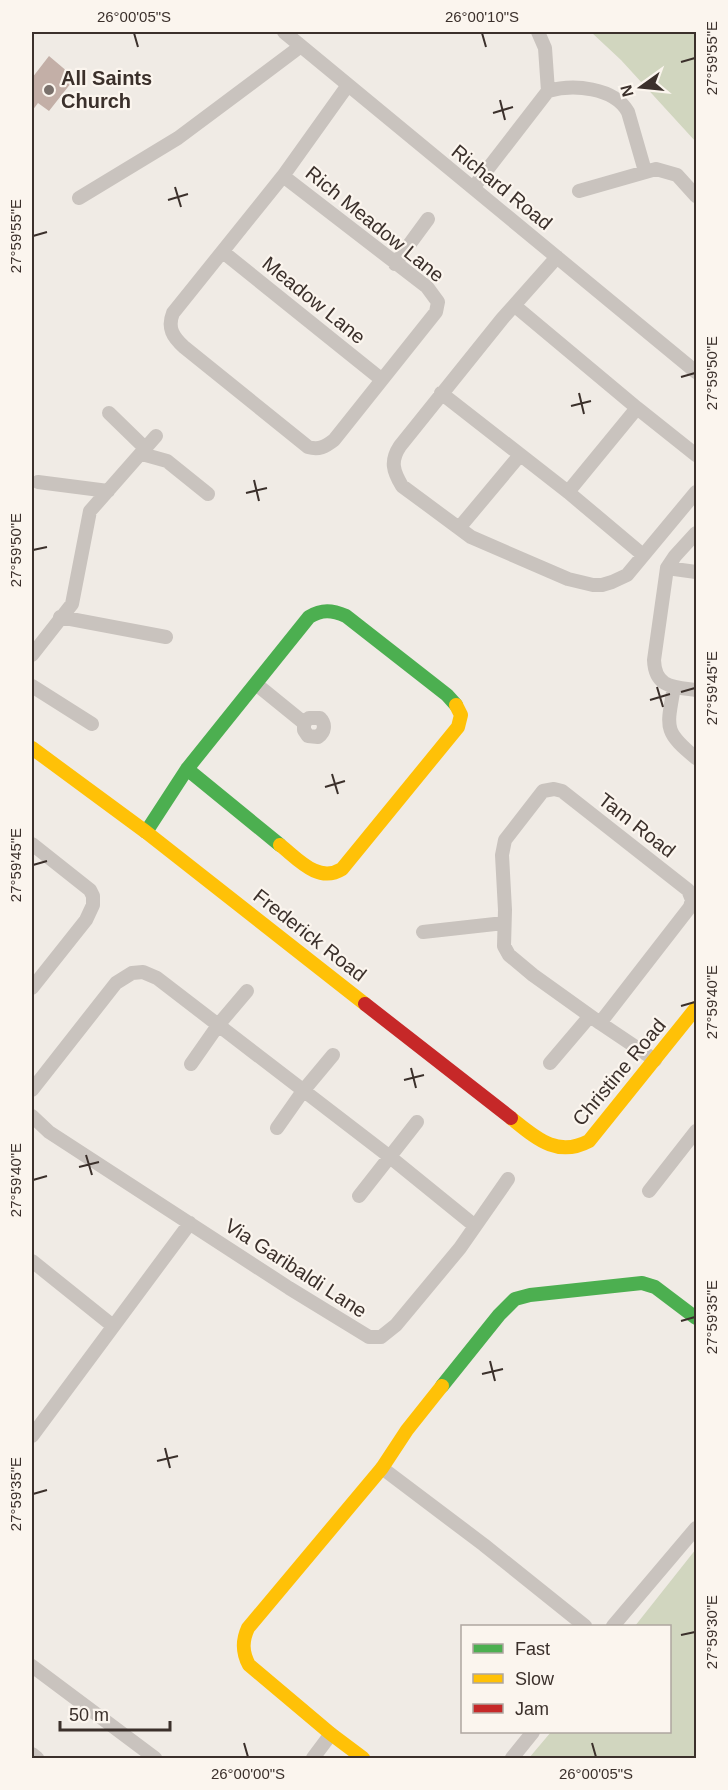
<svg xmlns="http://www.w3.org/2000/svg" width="728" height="1790" viewBox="0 0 728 1790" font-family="Helvetica,sans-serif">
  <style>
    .green { fill: #d1d6bf }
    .building { fill: #c3afa7 }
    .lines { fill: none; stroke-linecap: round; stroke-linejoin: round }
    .street { stroke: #c9c3be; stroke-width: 14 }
    .fast { stroke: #4caf50; stroke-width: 14 }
    .slow { stroke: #ffc107; stroke-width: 14 }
    .jam { stroke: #c62828; stroke-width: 14 }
    .ticks { fill: none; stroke: #3b302b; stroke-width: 2 }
    .poi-dot { fill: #7a716c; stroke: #fbf5ee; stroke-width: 2 }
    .labels { text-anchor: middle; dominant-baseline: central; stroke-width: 4.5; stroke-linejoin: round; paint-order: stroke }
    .poi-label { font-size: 20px; font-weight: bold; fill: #3b302b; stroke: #fbf5ee; text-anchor: start }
    .street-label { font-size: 20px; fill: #3b302b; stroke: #fbf5ee }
    .neatline { fill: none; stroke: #3b302b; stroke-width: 2 }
    .ticks-label { font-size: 15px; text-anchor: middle; fill: #3b302b }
  </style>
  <rect width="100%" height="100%" fill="#f0ebe5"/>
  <!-- green -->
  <path class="green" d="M591,32H696V142L621,60Z
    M696,1549V1758H529L551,1732H670V1626H635Z"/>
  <!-- building -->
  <path class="building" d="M49,56L75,78L49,111L38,103L32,111V78Z"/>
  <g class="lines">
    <!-- street -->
    <path class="street" d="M284,32L696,372
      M538,32L545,48L548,91
      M283,176L427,287L438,302L436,312L334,440C325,447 319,450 308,447L184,347C173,337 167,328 173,313Z
      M283,176L348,85
      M473,188L548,91C573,84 614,87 628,112L645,171
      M579,191L656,169L677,175L696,196
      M79,198L178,138L301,46
      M223,252L381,379
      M557,257L502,319L400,446C390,461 393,471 402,486L471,537L568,579L593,585H602L612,582L627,575L696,492
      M395,264L428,219
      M515,306L637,408L696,455
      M441,393L568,492L643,555
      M109,413L146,449
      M142,454L167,461L208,494
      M38,482L108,491
      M568,492L637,408
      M459,528L520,455
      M696,533L675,556L667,568L654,660C655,688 674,687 696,690
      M667,568L696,572
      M60,617L166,637
      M32,655L72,604L90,511L156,436
      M256,684L304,723V730L308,736L318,737C325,732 326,724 320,718H309L304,723
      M32,686L92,724
      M674,687C667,728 663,731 696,758
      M554,789L562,791L688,890L692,900L690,907L600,1023L533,975L509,955L504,946L505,910L502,855L505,840L543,791Z
      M32,844L90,890L93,896V905L86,920L32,988
      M423,932L504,923
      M600,1023L655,1060
      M550,1063L590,1016
      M191,1064L219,1024L247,991
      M32,1090L116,983L132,973L143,972L157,978L390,1157L475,1226
      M32,1116L49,1132L289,1288L369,1337H381L396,1325L460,1248L508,1179
      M277,1128L303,1091L333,1055
      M649,1191L696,1131
      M359,1196L417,1122
      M32,1261L113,1326
      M32,1436L190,1223
      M382,1468L484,1545L585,1626
      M613,1626L696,1528
      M32,1666L155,1758
      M32,1754L37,1758
      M313,1758L331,1734
      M512,1758L533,1732"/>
    <!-- fast -->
    <path class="fast" d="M187,769L280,845
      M146,832L187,769L309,617C322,609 332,610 346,616L447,695L456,705
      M442,1386L499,1315L515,1299L530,1295L642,1283L655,1287L696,1318"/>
    <!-- slow -->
    <path class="slow" d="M32,748L146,832L365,1004
      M280,845C297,858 318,884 342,869L458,727L461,715L456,705
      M511,1118C536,1138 557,1158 589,1141L696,1008
      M363,1758L331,1734L249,1665C242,1652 242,1641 248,1628L382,1468L407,1430L442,1386"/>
    <!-- jam -->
    <path class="jam" d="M365,1004L511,1118"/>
  </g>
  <!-- ticks -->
  <path class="ticks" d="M134,33L138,47M482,33L486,47M681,62L695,58M500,100L505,120M493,113L513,107M175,187L181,207M168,200L188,194M33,236L47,232M681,377L695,373M579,393L584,414M571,406L591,401M254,480L259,501M246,493L267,488M33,550L47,547M657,687L663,707M681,692L695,688M650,700L670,694M332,774L338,794M325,787L345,781M33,865L47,861M681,1006L695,1002M411,1068L416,1088M404,1080L424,1075M86,1155L92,1175M79,1167L99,1162M33,1180L47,1176M681,1321L695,1317M490,1361L495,1381M482,1374L503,1369M165,1448L170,1468M157,1461L178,1456M33,1494L47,1490M681,1635L695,1632M244,1743L248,1757M592,1743L596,1757"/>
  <!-- markers -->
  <circle class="poi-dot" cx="49" cy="90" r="6"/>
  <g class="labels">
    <!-- poi labels -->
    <g class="poi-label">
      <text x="61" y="78">All Saints<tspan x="61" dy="23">Church</tspan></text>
    </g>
    <!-- street labels -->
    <g class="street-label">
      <text transform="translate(502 187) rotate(39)">Richard Road</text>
      <text transform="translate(375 224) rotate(39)">Rich Meadow Lane</text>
      <text transform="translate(314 300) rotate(39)">Meadow Lane</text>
      <text transform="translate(637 825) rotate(38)">Tam Road</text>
      <text transform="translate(310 935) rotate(38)">Frederick Road</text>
      <text transform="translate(619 1072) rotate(-50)">Christine Road</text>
      <text transform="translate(296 1268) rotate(33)">Via Garibaldi Lane</text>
    </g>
  </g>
  <!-- border -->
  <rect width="728" height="1790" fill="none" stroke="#fbf5ee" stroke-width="66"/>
  <!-- legend -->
  <rect x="461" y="1625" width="210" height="108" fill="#fbf5ee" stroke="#aea6a0" stroke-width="1.5"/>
  <rect x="473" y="1644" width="30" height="9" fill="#4caf50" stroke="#aea6a0" stroke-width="1.5"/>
  <text x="515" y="1655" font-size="18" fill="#3b302b">Fast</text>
  <rect x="473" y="1674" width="30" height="9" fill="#ffc107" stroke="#aea6a0" stroke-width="1.5"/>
  <text x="515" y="1685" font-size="18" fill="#3b302b">Slow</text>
  <rect x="473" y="1704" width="30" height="9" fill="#c62828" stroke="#aea6a0" stroke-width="1.5"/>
  <text x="515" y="1715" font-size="18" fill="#3b302b">Jam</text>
  <!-- north arrow -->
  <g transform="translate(641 87) rotate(255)" stroke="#fbf5ee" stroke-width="4.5" paint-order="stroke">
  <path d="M0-4.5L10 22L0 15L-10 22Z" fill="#3b302b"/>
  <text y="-9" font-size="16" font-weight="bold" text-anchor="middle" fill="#3b302b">N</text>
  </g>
  <!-- scale -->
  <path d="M60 1721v9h110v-9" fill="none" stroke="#3b302b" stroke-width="3"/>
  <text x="69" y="1721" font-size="18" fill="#3b302b" stroke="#fbf5ee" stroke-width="4.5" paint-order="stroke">50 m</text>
  <rect x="33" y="33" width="662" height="1724" class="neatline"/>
  <g class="ticks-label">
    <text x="134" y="22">26°00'05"S</text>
    <text x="482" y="22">26°00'10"S</text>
    <text transform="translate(712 58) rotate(-90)" y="5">27°59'55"E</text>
    <text transform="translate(16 236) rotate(-90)" y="5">27°59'55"E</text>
    <text transform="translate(712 373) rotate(-90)" y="5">27°59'50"E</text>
    <text transform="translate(16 550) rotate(-90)" y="5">27°59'50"E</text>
    <text transform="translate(712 688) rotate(-90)" y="5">27°59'45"E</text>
    <text transform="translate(16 865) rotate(-90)" y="5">27°59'45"E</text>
    <text transform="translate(712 1002) rotate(-90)" y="5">27°59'40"E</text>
    <text transform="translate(16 1180) rotate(-90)" y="5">27°59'40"E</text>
    <text transform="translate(712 1317) rotate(-90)" y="5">27°59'35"E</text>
    <text transform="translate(16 1494) rotate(-90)" y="5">27°59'35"E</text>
    <text transform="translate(712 1632) rotate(-90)" y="5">27°59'30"E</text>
    <text x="248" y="1779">26°00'00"S</text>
    <text x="596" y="1779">26°00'05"S</text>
  </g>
</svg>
